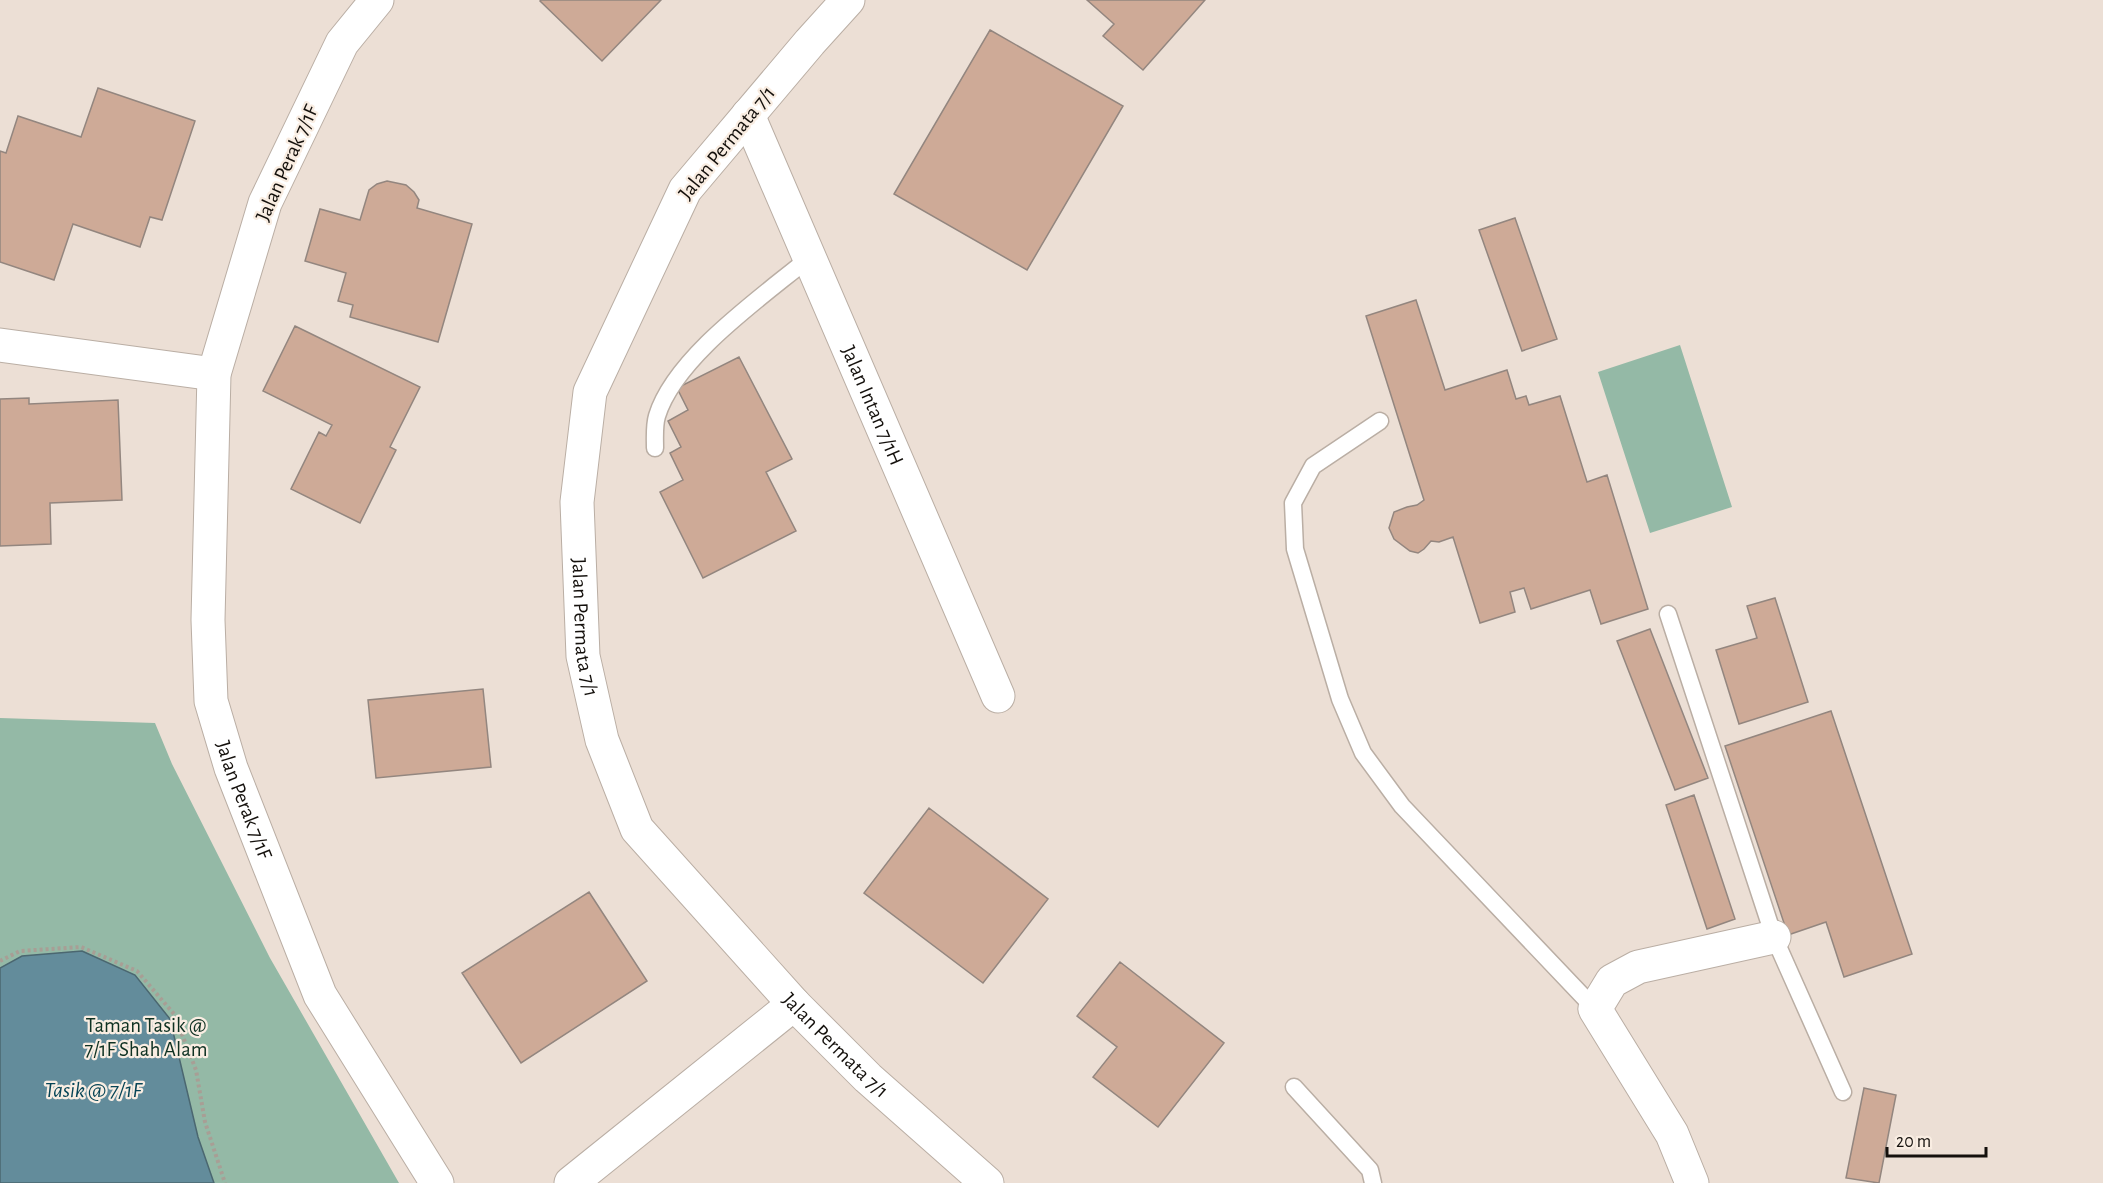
<svg xmlns="http://www.w3.org/2000/svg" width="2103" height="1183" viewBox="0 0 2103 1183" font-family="'Alegreya Sans',sans-serif">
  <style>
    .green { fill: #94b9a6 }
    .water { fill: #638c9b; stroke: #4b6770; stroke-width: 1.5 }
    .building { fill: #ceaa97; stroke: #93867f; stroke-width: 1.5 }
    .lines { fill: none; stroke-linecap: round; stroke-linejoin: round }
    .lane-casing { stroke: #baaea4; stroke-width: 19 }
    .street-casing { stroke: #baaea4; stroke-width: 35 }
    .path { stroke: #a89e95; stroke-width: 4; stroke-dasharray: 3 3; stroke-linecap: butt }
    .lane { stroke: #fff; stroke-width: 16 }
    .street { stroke: #fff; stroke-width: 33 }
    .labels { text-anchor: middle; dominant-baseline: central; stroke-width: 4.5; stroke-linejoin: round; paint-order: stroke }
    .street-label { font-size: 21px; fill: #14100c; stroke: #f9ede2 }
    .park-label { font-size: 21px; fill: #0e3122; stroke: #f9ede2 }
    .water-label { font-size: 22px; font-style: italic; fill: #064456; stroke: #f9ede2 }
  </style>
  <rect width="100%" height="100%" fill="#ecdfd5"/>
  <!-- green -->
  <path class="green" d="M1680,345L1732,507L1650,533L1598,372Z
    M0,718L155,723L172,764L270,958L399,1183H0Z"/>
  <!-- water -->
  <path class="water" d="M82,951L135,975L170,1019L198,1137L214,1183H0V968L22,956Z"/>
  <!-- building -->
  <path class="building" d="M541,0H661L602,61L540,1Z
    M1087,0H1205L1143,70L1103,36L1114,24Z
    M990,30L1123,106L1027,270L894,194Z
    M98,88L195,121L162,220L150,217L140,247L73,224L54,280L0,262V151L6,153L18,116L81,137Z
    M387,181L406,185L414,192L419,200L417,208L472,224L438,342L350,317L353,305L338,301L346,273L305,261L320,209L360,220L369,190L377,184Z
    M1515,218L1557,339L1522,351L1479,230Z
    M1416,300L1445,390L1507,370L1516,399L1526,396L1529,405L1560,396L1587,482L1607,475L1648,609L1601,624L1590,590L1531,609L1524,588L1510,592L1515,612L1480,623L1453,537L1439,542L1431,541L1424,549L1418,553L1410,551L1394,539L1389,528L1394,512L1407,507L1417,505L1424,500L1366,316Z
    M295,326L420,387L390,447L396,450L360,523L291,489L319,432L326,436L332,425L263,391Z
    M739,357L792,459L766,472L796,531L703,578L660,492L683,480L670,453L681,447L668,421L688,410L677,388Z
    M29,398V404L118,400L122,500L50,503L51,544L0,546V399Z
    M1775,598L1808,702L1739,724L1716,650L1757,638L1747,606Z
    M1650,629L1708,778L1675,790L1617,641Z
    M483,689L491,767L376,778L368,700Z
    M1831,711L1912,954L1844,977L1826,922L1788,935L1725,746Z
    M1694,795L1735,919L1707,929L1666,805Z
    M929,808L1048,899L983,983L864,893Z
    M589,892L647,981L521,1063L462,973Z
    M1120,962L1224,1043L1158,1127L1093,1077L1117,1047L1077,1016Z
    M1864,1088L1896,1095L1879,1183L1846,1178Z"/>
  <g class="lines">
    <!-- lane casing -->
    <g class="lane-casing">
      <path id="lane" d="M1380,421L1313,466L1293,503L1295,549L1340,699L1363,753L1402,806L1595,1009
        M655,448C655,438 654,426 657,416C675,357 762,297 809,258
        M1668,614L1774,937L1843,1092
        M1294,1087L1370,1170L1373,1183"/>
    </g>
    <!-- street casing -->
    <g class="street-casing">
      <g id="street">
        <path id="s1" d="M377,0L342,43L265,203L214,374L208,620L211,701L231,768L320,995L437,1183"/>
        <path id="s2" d="M848,0L810,42L685,190L590,392L577,502L583,656L602,740L637,829L794,1004L868,1078L987,1183"/>
        <path id="s3" d="M748,115L998,696"/>
        <path d="M0,345L214,374"/>
        <path d="M571,1183L794,1004"/>
        <path d="M1692,1183L1672,1134L1595,1009L1612,981L1638,967L1774,937"/>
      </g>
    </g>
    <!-- path -->
    <path class="path" d="M0,961L20,951L81,947L137,971L174,1014L196,1070L205,1122L225,1183"/>
    <!-- lane -->
    <use href="#lane" class="lane"/>
    <!-- street -->
    <use href="#street" class="street"/>
  </g>
  <g class="labels">
    <!-- street labels -->
    <g class="street-label">
      <text transform="translate(727 143) rotate(-51)">Jalan Permata 7/1</text>
      <text transform="translate(287 163) rotate(-66)">Jalan Perak 7/1F</text>
      <text stroke="none"><textPath href="#s3" startOffset="316">Jalan Intan 7/1H</textPath></text>
      <text stroke="none"><textPath href="#s2" startOffset="710">Jalan Permata 7/1</textPath></text>
      <text stroke="none"><textPath href="#s1" startOffset="843">Jalan Perak 7/1F</textPath></text>
      <text stroke="none"><textPath href="#s2" startOffset="1214">Jalan Permata 7/1</textPath></text>
    </g>
    <!-- park labels -->
    <g class="park-label">
      <text x="146" y="1025">Taman Tasik @<tspan x="146" dy="24">7/1F Shah Alam</tspan></text>
    </g>
    <!-- water labels -->
    <g class="water-label">
      <text x="93" y="1090">Tasik @ 7/1F</text>
    </g>
  </g>
  <!-- scale -->
  <path d="M1887 1147v9h99v-9" fill="none" stroke="#14100c" stroke-width="3"/>
  <text x="1896" y="1147" font-size="18" fill="#14100c" stroke="#f9ede2" stroke-width="4.5" paint-order="stroke">20 m</text>
</svg>
